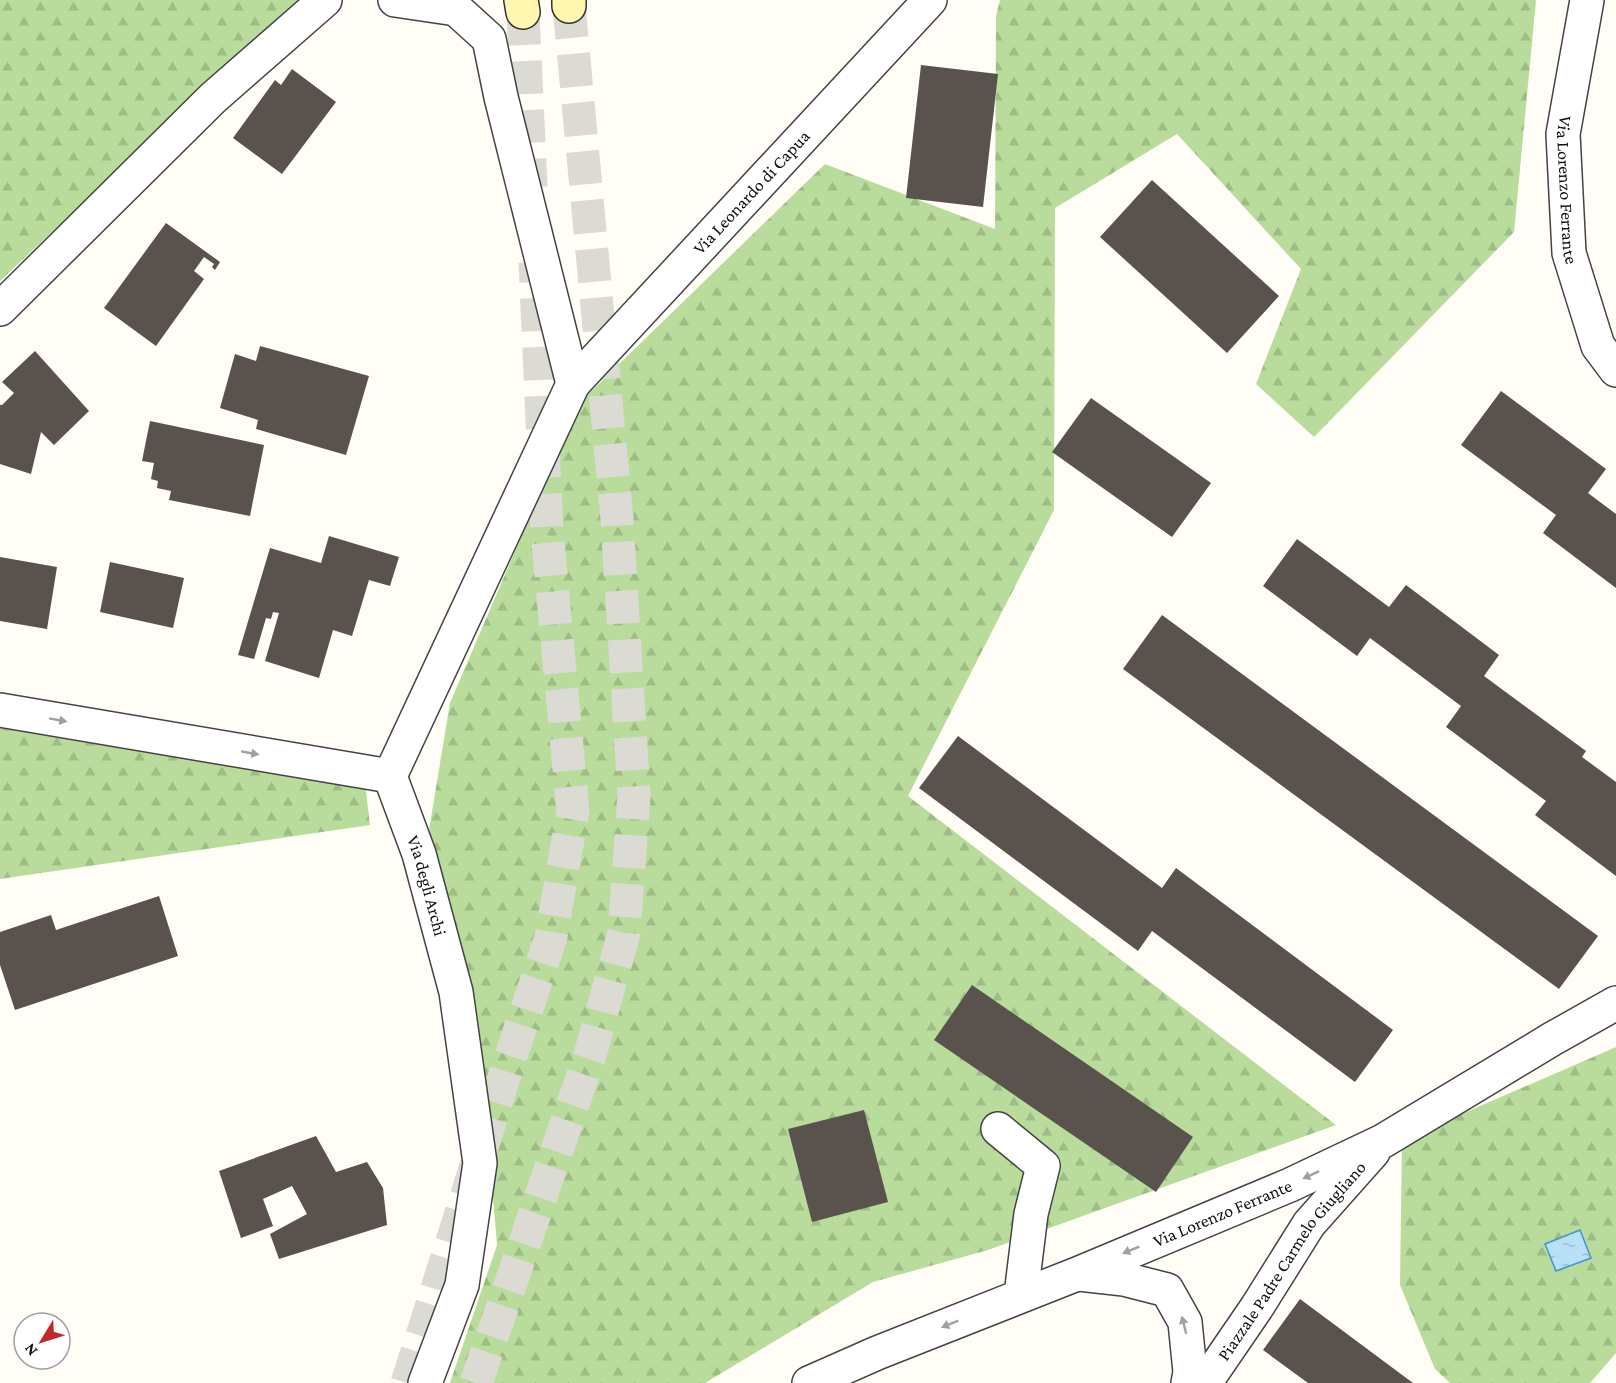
<svg xmlns="http://www.w3.org/2000/svg" width="1616" height="1383" viewBox="0 0 1616 1383" font-family="'Crimson Pro',serif">
  <style>
    .forest { fill: url(#forest-firs) }
    .water { fill: url(#water-ripples); stroke: #3f96cf; stroke-width: 1.5 }
    .building { fill: #5a524d }
    .lines { fill: none; stroke-linecap: round; stroke-linejoin: round }
    .secondary-tunnel { stroke: #dbdad3; stroke-width: 33; stroke-dasharray: 33 16; stroke-linecap: butt }
    .minor-casing { stroke: #444; stroke-width: 36 }
    .secondary-casing { stroke: #333; stroke-width: 36 }
    .minor { stroke: #fff; stroke-width: 33 }
    .secondary { stroke: #fff6b0; stroke-width: 33 }
    .oneway { fill: #a0a0a0 }
    .labels { text-anchor: middle; dominant-baseline: central; stroke-width: 6; stroke-linejoin: round; paint-order: stroke }
    .street-label { font-size: 18px; fill: #111; stroke: #fff }
  </style>
  <defs>
    <pattern id="forest-firs" width="22" height="20" patternUnits="userSpaceOnUse" patternTransform="scale(1.5)"><rect width="22" height="20" fill="#b9dc9c"/><path d="M5 1l3.5 6h-7zM16 11l3.5 6h-7z" fill="#9ebc85"/></pattern>
    <pattern id="water-ripples" width="26" height="14" patternUnits="userSpaceOnUse" patternTransform="scale(1.5)"><rect width="26" height="14" fill="#b9e0f7"/><path d="M2 4q2-2 4 0t4 0M15 11q2-2 4 0t4 0" fill="none" stroke="#9ebfd3"/></pattern>
  </defs>
  <rect width="100%" height="100%" fill="#fffdf5"/>
  <!-- forest -->
  <path class="forest" d="M0,0H298L0,281Z
    M1000,0H1536L1514,232L1314,437L1256,384L1301,269L1177,134L1055,208L1054,510L908,796L1336,1125L988,1250L873,1282L705,1383H450L497,1245L483,1079L429,830L450,703L578,404L825,164L995,229L996,16Z
    M0,725L365,783L370,825L0,879Z
    M1616,1047V1353L1590,1383H1450L1435,1369L1400,1285L1402,1140Z"/>
  <!-- water -->
  <path class="water" d="M1580,1230L1591,1258L1556,1271L1545,1244Z"/>
  <!-- building -->
  <path class="building" d="M921,65L998,74L983,207L906,198Z
    M292,69L336,102L282,174L233,138L275,80L281,85Z
    M1152,180L1279,296L1227,353L1100,237Z
    M166,223L220,262L215,270L212,267L214,264L204,257L194,271L204,279L156,346L104,308Z
    M260,346L369,376L346,455L256,429L258,420L220,408L235,354L256,361Z
    M35,351L89,411L54,445L41,432L31,474L0,464V405H2L14,393L2,382Z
    M1501,391L1606,469L1588,493L1616,514V588L1543,533L1556,515L1461,445Z
    M1091,398L1211,483L1172,537L1052,452Z
    M150,421L264,445L250,516L169,500L171,491L157,488L158,481L151,479L154,463L142,461Z
    M329,536L399,557L390,586L369,580L352,636L333,630L319,678L265,661L279,613L273,612L271,619L266,618L254,659L238,655L270,548L321,563Z
    M1297,539L1389,607L1406,585L1499,655L1484,676L1586,751L1582,757L1616,782V876L1535,815L1546,801L1446,727L1461,706L1370,638L1357,656L1263,586Z
    M0,557L57,567L47,629L0,621Z
    M110,562L184,578L173,628L100,612Z
    M1162,615L1598,936L1559,989L1123,669Z
    M958,736L1162,888L1176,868L1393,1030L1355,1082L1152,931L1138,951L919,788Z
    M159,896L178,956L15,1010L0,965V932L51,915L56,930Z
    M972,985L1193,1137L1156,1192L934,1040Z
    M864,1110L888,1202L812,1222L788,1129Z
    M316,1136L336,1172L367,1162L383,1188L387,1225L279,1259L270,1234L307,1214L292,1186L263,1199L273,1226L241,1238L219,1171Z
    M1300,1299L1413,1383H1308L1263,1350Z"/>
  <g class="lines">
    <!-- secondary-tunnel -->
    <path class="secondary-tunnel" d="M523,12L531,187
      M407,1383L509,1062L551,937L573,811L547,532L535,262
      M476,1383L590,1055L624,933L634,795L617,519L569,6"/>
    <!-- minor casing -->
    <g class="minor-casing">
      <g id="minor">
        <path id="s1" d="M1587,0L1563,134L1569,253L1598,346L1616,370"/>
        <path d="M0,309L213,98L325,0"/>
        <path id="s2" d="M573,384L930,0"/>
        <path d="M0,710L390,776"/>
        <path d="M390,776L573,384L501,97L489,39L456,9L395,0"/>
        <path id="s3" d="M390,776L419,854L456,992L480,1163L462,1285L425,1383"/>
        <path d="M998,1129L1043,1166L1031,1214L1021,1295"/>
        <path d="M1079,1274L1124,1279L1167,1290L1185,1322L1190,1372L1188,1383"/>
        <path id="s4" d="M809,1383L877,1353L1077,1274L1290,1185L1383,1141L1552,1039L1616,1003"/>
        <path id="s5" d="M1205,1383L1257,1307L1309,1224L1373,1152"/>
      </g>
    </g>
    <!-- secondary casing -->
    <g class="secondary-casing">
      <path id="secondary" d="M521,0L523,12
        M569,0V6"/>
    </g>
    <!-- minor -->
    <use href="#minor" class="minor"/>
    <!-- secondary -->
    <use href="#secondary" class="secondary"/>
  </g>
  <!-- one-way arrows -->
  <defs><path id="oneway-solid" d="M-6-.8H1V-3.2L6.5 0L1 3.2V.8H-6Z" transform="scale(1.5)"/></defs>
  <g class="oneway">
    <use href="#oneway-solid" transform="translate(58 720) rotate(10)"/>
    <use href="#oneway-solid" transform="translate(250 753) rotate(10)"/>
    <use href="#oneway-solid" transform="translate(1311 1175) rotate(155)"/>
    <use href="#oneway-solid" transform="translate(1131 1250) rotate(158)"/>
    <use href="#oneway-solid" transform="translate(950 1324) rotate(158)"/>
    <use href="#oneway-solid" transform="translate(1184 1325) rotate(-104)"/>
  </g>
  <g class="labels">
    <!-- street labels -->
    <g class="street-label">
      <text stroke="none"><textPath href="#s1" startOffset="192">Via Lorenzo Ferrante</textPath></text>
      <text stroke="none"><textPath href="#s2" startOffset="262">Via Leonardo di Capua</textPath></text>
      <text stroke="none"><textPath href="#s3" startOffset="116">Via degli Archi</textPath></text>
      <text stroke="none"><textPath href="#s4" startOffset="447">Via Lorenzo Ferrante</textPath></text>
      <text stroke="none"><textPath href="#s5" startOffset="150">Piazzale Padre Carmelo Giugliano</textPath></text>
    </g>
  </g>
  <!-- north arrow -->
  <g transform="translate(42 1341) rotate(232)"><circle r="28" fill="#ffffff" stroke="#a0a0a0" stroke-width="1.5"/>
  <path d="M0-4.5L10 22L0 15L-10 22Z" fill="#c4262e"/>
  <text y="-9" font-size="16" font-weight="bold" text-anchor="middle" fill="#111111">N</text>
  </g>
</svg>
